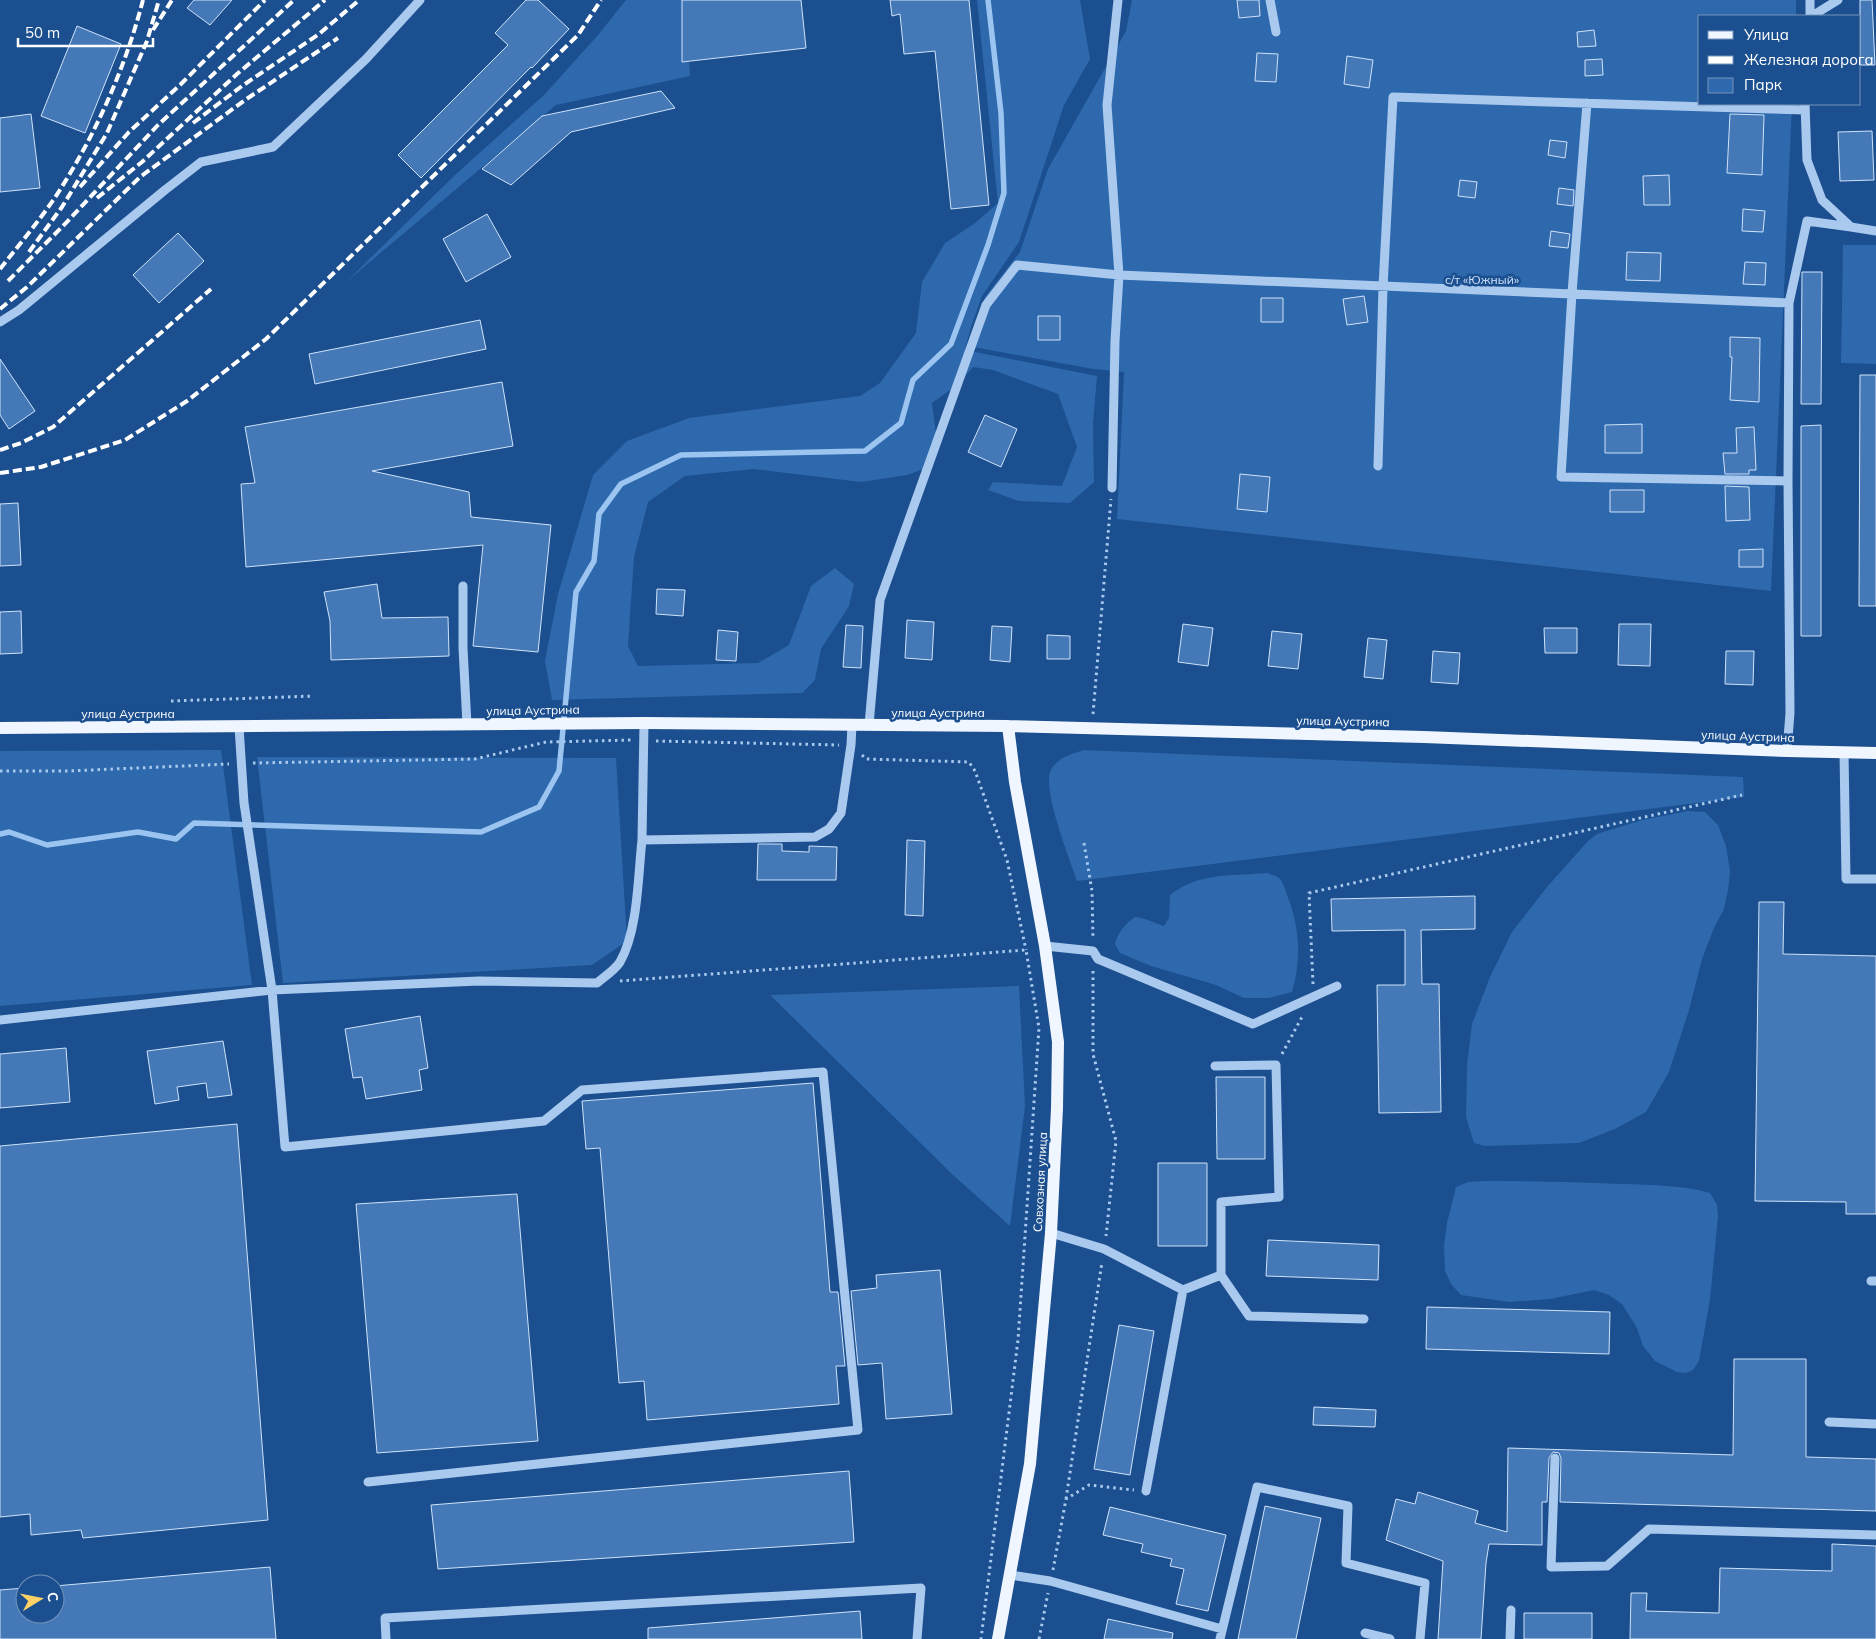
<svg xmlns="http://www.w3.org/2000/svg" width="1876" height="1639" viewBox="0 0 1876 1639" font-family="Mulish,sans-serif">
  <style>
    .green { fill: #2e69ad }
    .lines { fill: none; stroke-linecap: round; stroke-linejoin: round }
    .stream { stroke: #9cc4f0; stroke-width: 5.5 }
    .building { fill: #4478b7; stroke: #cfe3fa }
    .path { stroke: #a9c9ee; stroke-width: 3; stroke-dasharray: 2.5 4; stroke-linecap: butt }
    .minor { stroke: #a9c9ee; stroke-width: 9 }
    .major { stroke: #f0f6ff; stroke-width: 12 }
    .rail { stroke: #fff; stroke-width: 4; stroke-dasharray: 9 4; stroke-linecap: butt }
    .labels { text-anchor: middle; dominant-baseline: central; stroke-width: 5; stroke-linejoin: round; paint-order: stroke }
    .park-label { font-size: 12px; fill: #cfe3fa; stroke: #1b4f8f }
    .street-label { font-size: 12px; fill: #fff; stroke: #1b4f8f }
  </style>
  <rect width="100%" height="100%" fill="#1b4f8f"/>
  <!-- green -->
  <path class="green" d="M626,0H685L690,76L556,105L346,282L456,174L545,94L598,35Z
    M977,0H1080L1090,59L1064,105L1019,242L982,296L971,327L965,350L1097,376L1093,423L1094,482L1070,503L1019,501L988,490L993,482L1062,486L1077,447L1058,394L993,370L973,367L957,385L932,403L936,434L932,466L907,475L861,482L754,469L685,476L648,502L634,557L628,646L638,666L758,663L789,645L811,586L835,568L854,584L849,606L821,649L815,680L802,693L552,700L545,661L558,594L593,475L627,441L689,418L860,396L880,383L916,333L922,282L945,243L975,223L998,203Z
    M1132,0H1796V16H1700V104H1792L1771,591L1117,519L1124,372L1093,369L968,346L985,297L1020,252L1048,169L1126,31Z
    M1843,245H1876V364L1841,363Z
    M221,750L252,985L0,1006V751Z
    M1084,750L1743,777L1744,797L1077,881C1070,860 1041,787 1051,770C1058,757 1071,754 1084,750Z
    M257,757L616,758L627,941L592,965L283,983Z
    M1688,811L1705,812L1718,825L1726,846L1730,871L1728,890L1724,909L1714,928L1702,959L1689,1010L1669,1072L1646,1112L1615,1129L1579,1143L1485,1146L1474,1143L1466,1117L1467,1065L1472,1024L1490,977L1512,932L1547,887L1588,841L1597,834L1642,820Z
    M1268,873C1271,875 1276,876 1279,878C1284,883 1286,893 1289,900C1300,931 1301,960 1292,992L1269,998H1244L1216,985L1151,966L1120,953L1115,944C1118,932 1125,924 1135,917C1146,918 1154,923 1164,926L1169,918L1170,895C1199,872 1233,876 1268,873Z
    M1019,986L1025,1106L1010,1226L953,1175L770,995Z
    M1485,1181C1531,1181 1577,1182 1623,1184C1652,1185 1682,1185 1710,1193L1717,1205L1718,1216L1710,1300L1699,1361L1693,1370L1686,1373L1677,1372L1655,1361L1643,1346L1637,1328L1622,1304L1609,1295L1594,1290L1550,1299L1509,1302L1461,1295L1451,1284L1445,1271L1444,1246L1447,1223L1456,1187L1468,1182Z"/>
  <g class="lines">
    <!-- stream -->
    <path class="stream" d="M0,834L9,832L47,845L138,832L176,839L194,823L481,832L539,807L559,771L576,592L594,561L599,514L621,484L681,455L865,451L901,423L913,380L951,344L988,245L1004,193L1001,113L988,0"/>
  </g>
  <!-- building -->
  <path class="building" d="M194,0H232L210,25L187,8Z
    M526,0H538L569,29L532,68L531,67L421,178L398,155L508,45L495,33Z
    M682,0H801L806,48L682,62Z
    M890,0H969L989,205L951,209L935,51L904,54L900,14L892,16Z
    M1237,0H1259L1260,16L1239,18Z
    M1860,0H1872L1875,65H1860Z
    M77,26L121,44L85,133L41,116Z
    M1594,30L1596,46L1578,47L1577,32Z
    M1257,53L1278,54L1276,82L1255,81Z
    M1347,56L1373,60L1369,88L1344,84Z
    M1602,59L1603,75L1585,76V60Z
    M661,91L675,108L571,132L511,185L482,169L542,116Z
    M31,114L40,188L0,192V118Z
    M1730,114L1764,115L1762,175L1727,173Z
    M1872,131L1874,180L1840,181L1838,132Z
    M1550,140L1567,142L1565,158L1548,155Z
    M1669,175L1670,205H1644L1643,176Z
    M1460,180L1477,182L1475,198L1458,196Z
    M1559,188L1574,190L1573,206L1557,204Z
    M1743,209L1765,211L1763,232L1742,231Z
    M487,214L511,257L466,282L443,239Z
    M1551,231L1570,234L1568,248L1549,246Z
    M178,233L204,261L159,303L133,275Z
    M1627,252L1661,253L1660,281L1626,280Z
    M1745,262L1766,263L1765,285L1743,284Z
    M1802,272H1822L1821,404H1801Z
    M1364,296L1368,322L1347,325L1343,299Z
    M1261,298H1283V322H1261Z
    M1038,316H1060V340H1038Z
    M480,320L486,349L315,384L309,354Z
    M1730,337L1760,338L1759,402L1730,400L1732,357H1730Z
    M0,359L35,411L9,429L0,415Z
    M1860,375H1876V606H1859Z
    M502,382L513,446L372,471L469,492L471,517L551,525L538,652L473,646L483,545L246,567L241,484L255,483L245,427Z
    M985,415L1017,429L1001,467L968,452Z
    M1642,424V453H1605V425Z
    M1821,425V636H1801V426Z
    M1754,427L1756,470H1749V474H1725L1723,453H1737L1736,428Z
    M1240,474L1270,477L1267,512L1237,509Z
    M1725,486L1749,487L1750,520L1726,521Z
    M1610,490H1644V512H1610Z
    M18,503L21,565L0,566V504Z
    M1763,549V567H1739V550Z
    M377,584L382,618L448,617L449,656L331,660L330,621L324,592Z
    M657,589L685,590L683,616L656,614Z
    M21,611L22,653L0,654V612Z
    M907,620L934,622L932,660L905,658Z
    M1183,624L1213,628L1208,666L1178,662Z
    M1619,624H1651L1650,666L1618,665Z
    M846,625L863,626L861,668L843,667Z
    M992,626L1012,627L1010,662L990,660Z
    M1544,628H1577V653H1545Z
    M718,630L738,632L736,661L716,660Z
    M1272,631L1302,634L1298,669L1268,666Z
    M1047,635L1070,636V659H1047Z
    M1368,638L1387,640L1383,679L1364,677Z
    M1433,651L1460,653L1458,684L1431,682Z
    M1726,651H1754L1753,685L1725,684Z
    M907,840L925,841L923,916L905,915Z
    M758,844H782V851L809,852V846L837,847L836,880H757Z
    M1475,896V929L1421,930L1422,984H1439L1441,1112L1379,1113L1377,985H1405V930L1332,931L1331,899Z
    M1759,902H1784L1783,954L1876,956V1214H1846V1202L1755,1201Z
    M420,1016L428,1068L419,1070L422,1090L366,1099L362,1077L353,1078L345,1029Z
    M223,1041L232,1095L208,1098L206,1083L177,1087L179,1100L155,1104L147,1051Z
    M66,1048L70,1102L0,1108V1054Z
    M1216,1077H1265V1159H1217Z
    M813,1083L830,1292H838L845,1366H836L839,1404L647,1420L644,1381L619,1383L600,1148L586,1149L582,1101Z
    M237,1124L268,1520L83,1538L81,1530L31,1535L30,1514L0,1517V1146Z
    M1158,1163H1207V1246H1158Z
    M517,1194L538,1441L377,1453L356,1204Z
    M1268,1240L1379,1245L1378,1280L1266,1276Z
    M940,1270L952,1414L886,1419L882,1363L858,1365L851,1291L877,1288L876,1275Z
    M1427,1307L1610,1312L1609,1354L1426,1349Z
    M1119,1325L1154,1331L1130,1475L1094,1469Z
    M1734,1359H1806V1457L1876,1459V1511L1560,1502L1561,1458L1559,1453L1553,1452L1549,1458L1547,1502H1542V1545L1489,1544L1486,1563L1481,1639H1438L1443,1561L1386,1540L1396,1499L1415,1504L1418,1492L1478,1511L1475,1523L1507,1532L1508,1448L1733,1455Z
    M1314,1407L1376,1410L1375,1427L1313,1425Z
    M849,1471L854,1542L438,1569L431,1505Z
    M1265,1506L1321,1518L1296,1639H1238Z
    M1110,1507L1226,1535L1208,1611L1176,1604L1184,1569L1170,1566L1172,1559L1141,1552L1143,1544L1103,1535Z
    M1832,1544L1876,1546V1639H1630L1631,1593H1647L1646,1611L1719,1613L1720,1568L1832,1571Z
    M270,1567L276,1639H0V1590L25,1588V1614H55V1586Z
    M860,1611L862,1639H648V1628Z
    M1524,1613H1592V1639H1524Z
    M1108,1619L1173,1633L1172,1639H1104Z"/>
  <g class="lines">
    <!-- path -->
    <path class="path" d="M171,701L314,696
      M1093,714L1111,499
      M656,741L839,745
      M862,755L866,759L969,762L975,771L1007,860L1026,950
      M253,763L475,759L546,742L632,740
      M0,771H68L229,764
      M1084,843L1092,891L1093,939
      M1093,971V1054L1116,1141L1106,1236
      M620,981L1026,950L1039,1028L1018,1340L981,1639
      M1313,984L1309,893L1742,795
      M1282,1054L1303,1015
      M1066,1499L1102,1262
      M1053,1570L1066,1499L1089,1485L1134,1490
      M1039,1639L1048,1593"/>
    <!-- minor -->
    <path class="minor" d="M1270,0L1276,32
      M1810,16V0
      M1812,16L1838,0
      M1587,103L1572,293L1561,477L1788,481
      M1805,104L1807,160L1822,200L1851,227L1876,231
      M0,322L19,310L165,190L201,162L273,147L366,59L420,0
      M1378,466L1383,287L1393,97L1805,110
      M1112,488L1115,341L1119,275L1107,105L1118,0
      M463,586V648L467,725
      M644,723L642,840L815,837L829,829L841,813L851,745L852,725
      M869,725L880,600L986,305L1017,265L1119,275L1789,303
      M239,727L244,803L272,990L285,1147L544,1121L582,1090L823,1072L858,1430L368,1482
      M1787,751L1790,713L1788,481L1789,303L1807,221L1851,227
      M1844,752L1846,879H1876
      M1045,946L1093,951L1098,959L1253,1024L1337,986
      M0,1020L272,990L479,981L597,983C604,977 615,970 620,962C638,931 638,876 642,840
      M1051,1233L1104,1249L1183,1290L1221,1275V1202L1279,1197L1276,1065L1215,1066
      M1221,1275L1249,1316L1364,1319
      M1871,1281H1876
      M1829,1422L1876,1424
      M1555,1458L1551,1567L1607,1566L1649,1529L1876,1535
      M1146,1491L1183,1290
      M1010,1575L1050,1581L1222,1629
      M1365,1633L1390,1639
      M386,1639L385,1618L921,1588L917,1639
      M1220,1639L1257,1487L1348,1506L1346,1563L1425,1583L1420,1639
      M1510,1639L1511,1610"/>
    <!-- major -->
    <path class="major" d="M0,728L644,723L1008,726L1424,737L1787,751L1876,753
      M998,1639L1030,1464L1051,1233L1057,1108L1058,1042L1045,946L1015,782L1008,726"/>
    <!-- rail -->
    <path class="rail" d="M153,30L172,0
      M193,123L242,86L319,34L358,1
      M80,187L129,132L181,84L265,0
      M97,198L142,162L237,74L325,0
      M29,252L62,207L107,133L147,41L159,0
      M0,269C19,245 39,221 56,196C95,136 125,69 143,0
      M8,281L64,225L158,125L294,0
      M0,309L27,287L140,177L245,100L338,38
      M0,450L21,443L53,427L211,289
      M0,473L41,467L125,440L187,401L266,339L578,35L601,0"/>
  </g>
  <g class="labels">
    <!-- park labels -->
    <g class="park-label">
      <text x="1482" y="279">с/т «Южный»</text>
    </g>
    <!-- street labels -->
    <g class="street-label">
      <text transform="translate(533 710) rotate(-1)">улица Аустрина</text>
      <text x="938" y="712">улица Аустрина</text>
      <text x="128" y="713">улица Аустрина</text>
      <text transform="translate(1343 721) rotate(1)">улица Аустрина</text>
      <text transform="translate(1748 736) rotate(2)">улица Аустрина</text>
      <text transform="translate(1040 1182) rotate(-87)">Совхозная улица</text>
    </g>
  </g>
  <!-- legend -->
  <rect x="1698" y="15" width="162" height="90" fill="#1b4f8f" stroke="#7695bc"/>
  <rect x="1708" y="31" width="25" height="8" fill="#f0f6ff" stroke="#7695bc"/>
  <text x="1744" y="40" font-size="15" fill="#ffffff">Улица</text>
  <rect x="1708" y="56" width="25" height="8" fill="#ffffff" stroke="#7695bc"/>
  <text x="1744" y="65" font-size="15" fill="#ffffff">Железная дорога</text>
  <rect x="1708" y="78" width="25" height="15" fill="#2e69ad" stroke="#7695bc"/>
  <text x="1744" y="90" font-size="15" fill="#ffffff">Парк</text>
  <!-- north arrow -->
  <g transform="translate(40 1599) rotate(80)"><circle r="24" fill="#1b4f8f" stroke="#7695bc"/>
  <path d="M0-4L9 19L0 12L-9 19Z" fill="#ffd166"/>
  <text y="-8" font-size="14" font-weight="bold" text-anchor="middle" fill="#ffffff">С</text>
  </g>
  <!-- scale -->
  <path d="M18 38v8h135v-8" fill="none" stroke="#ffffff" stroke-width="2.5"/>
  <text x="25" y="38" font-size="15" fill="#ffffff" stroke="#1b4f8f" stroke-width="4" paint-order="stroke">50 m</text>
</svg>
